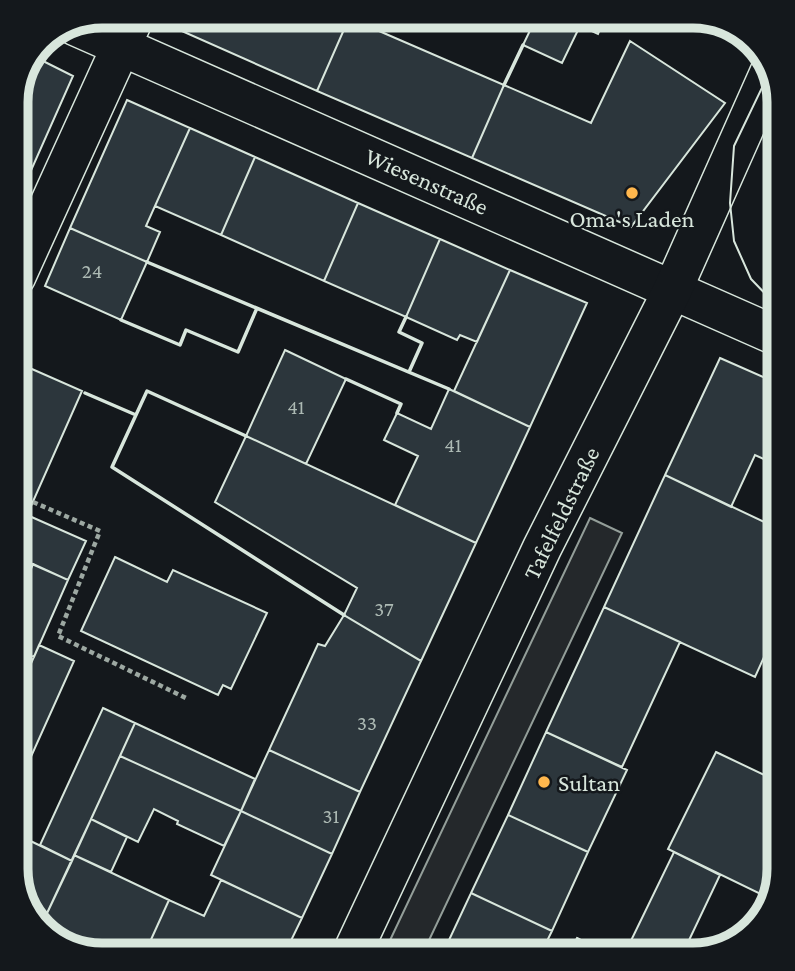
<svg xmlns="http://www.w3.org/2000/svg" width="795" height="971" viewBox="0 0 795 971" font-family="'Crimson Pro',serif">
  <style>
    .parking { fill: #24282b; stroke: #939e99; stroke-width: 2 }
    .building { fill: #2c363c; stroke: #d8e6dc; stroke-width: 2 }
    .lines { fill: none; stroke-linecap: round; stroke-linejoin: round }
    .minor-casing { stroke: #d8e6dc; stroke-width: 41 }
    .tertiary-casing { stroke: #d8e6dc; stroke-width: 41 }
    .path { stroke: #9da8a2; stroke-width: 4.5; stroke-dasharray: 5 3.5; stroke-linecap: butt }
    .minor { stroke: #14181c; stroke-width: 38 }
    .tertiary { stroke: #14181c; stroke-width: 38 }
    .tram { stroke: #d8e6dc; stroke-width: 2 }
    .wall { stroke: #d8e6dc; stroke-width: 3.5 }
    .poi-dot { fill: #ffb74d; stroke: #14181c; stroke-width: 2.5 }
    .labels { text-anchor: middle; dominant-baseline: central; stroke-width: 5; stroke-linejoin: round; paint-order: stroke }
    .number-label { font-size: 21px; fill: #adbab4 }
    .street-label { font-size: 24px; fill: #d8e6dc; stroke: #14181c }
    .poi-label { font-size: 24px; fill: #d8e6dc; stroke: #14181c }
    .rim { fill: none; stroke: #d8e6dc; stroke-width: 9 }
  </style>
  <rect width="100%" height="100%" fill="#14181c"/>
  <!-- parking -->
  <path class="parking" d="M590,518L622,533L422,955H383Z"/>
  <!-- building -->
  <path class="building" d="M181,16H326L346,25L317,91L175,28Z
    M537,16H559L580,26L562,63L523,45Z
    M559,16H606L598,34Z
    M349,18L504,85L472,158L317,91Z
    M630,41L725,103L631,227L472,158L504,85L591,123Z
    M35,57L73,76L25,184L16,180V96Z
    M127,100L190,128L146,226L160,232L147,262L70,228Z
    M190,128L255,157L221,235L155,206Z
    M255,157L358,203L324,281L221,235Z
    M16,180L25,184L16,204Z
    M358,203L440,239L406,317L324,281Z
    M70,228L147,262L121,320L45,286Z
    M440,239L510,270L477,342L460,335L457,340L406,317Z
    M510,270L587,303L530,427L454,391Z
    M285,350L346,379L306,464L246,436Z
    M720,358L779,384V466L755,455L731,507L665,475Z
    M16,362L82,391L27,515L16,510Z
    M449,389L530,427L476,543L395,505L418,456L384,440L397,413L431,429Z
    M246,436L476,543L421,661L344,615L357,588L215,502Z
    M665,475L779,529V624L755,677L604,607Z
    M16,510L27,515L16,540Z
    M27,515L86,541L68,580L16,557V540Z
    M115,557L167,582L173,570L267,613L231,689L223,685L218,695L81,631Z
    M33,564L68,580L34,657L16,650V604Z
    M604,607L680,642L622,767L546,732Z
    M344,615L421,661L360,792L269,750L318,644L325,646Z
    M39,645L74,661L16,790V698Z
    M103,708L135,723L72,861L40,845Z
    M135,723L255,779L241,811L120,756Z
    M546,732L627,770L588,852L508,815Z
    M269,750L360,792L332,854L241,811Z
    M716,752L779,782V870L771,899L668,849Z
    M120,756L241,811L224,846L177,824L178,821L154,809L138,842L91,819Z
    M241,811L332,854L302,918L211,875Z
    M508,815L588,852L552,931L471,893Z
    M91,819L127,837L111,872L74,855Z
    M16,834L72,861L41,926L30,917L16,870Z
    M674,852L720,875L682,955H624Z
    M74,855L169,900L144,955H101L86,951L51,935L41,926Z
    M221,880L302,918L284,955H144L169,900L204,916Z
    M471,893L552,931L540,955H442Z
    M577,938L610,955H568Z"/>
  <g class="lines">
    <!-- minor casing -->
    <g class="minor-casing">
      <path id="minor" d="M75,26L779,337
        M16,277L135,16"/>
    </g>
    <!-- tertiary casing -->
    <g class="tertiary-casing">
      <path id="tertiary" d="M351,955L542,548L672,291L770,71"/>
    </g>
    <!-- path -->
    <path class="path" d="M33,502L100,531L58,636L188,699"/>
    <!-- minor -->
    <use href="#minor" class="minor"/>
    <!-- tertiary -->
    <use href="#tertiary" class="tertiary"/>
    <!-- tram -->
    <path class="tram" d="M770,71L734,146L730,203L734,241L751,279L779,308"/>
    <!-- wall -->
    <path class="wall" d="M504,85L523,45
      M147,262L449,389
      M406,317L399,332L422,343L409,372
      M121,320L180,345L186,330L238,352L257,308
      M346,379L401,404L397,413
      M85,393L136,415
      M246,436L147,391L112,467L344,615"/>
  </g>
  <!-- markers -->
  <g class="poi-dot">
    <circle cx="632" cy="193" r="7"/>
    <circle cx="544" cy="782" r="7"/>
  </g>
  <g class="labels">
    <!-- number labels -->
    <g class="number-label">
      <text x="92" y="271">24</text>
      <text x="296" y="407">41</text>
      <text x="453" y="445">41</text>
      <text x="384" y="609">37</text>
      <text x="367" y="723">33</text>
      <text x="331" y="816">31</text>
    </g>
    <!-- street labels -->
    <g class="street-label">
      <text transform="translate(427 181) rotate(24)">Wiesenstraße</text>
      <text transform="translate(561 513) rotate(-64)">Tafelfeldstraße</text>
    </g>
    <!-- poi labels -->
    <g class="poi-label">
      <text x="632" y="218">Oma's Laden</text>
      <text x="558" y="782" text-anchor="start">Sultan</text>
    </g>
  </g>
  <!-- crop -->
  <path d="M0 0H795V971H0ZM102 28H693A74 74 0 0 1 767 102V869A74 74 0 0 1 693 943H102A74 74 0 0 1 28 869V102A74 74 0 0 1 102 28Z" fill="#14181c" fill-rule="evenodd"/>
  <path class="rim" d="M102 28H693A74 74 0 0 1 767 102V869A74 74 0 0 1 693 943H102A74 74 0 0 1 28 869V102A74 74 0 0 1 102 28Z"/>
</svg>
